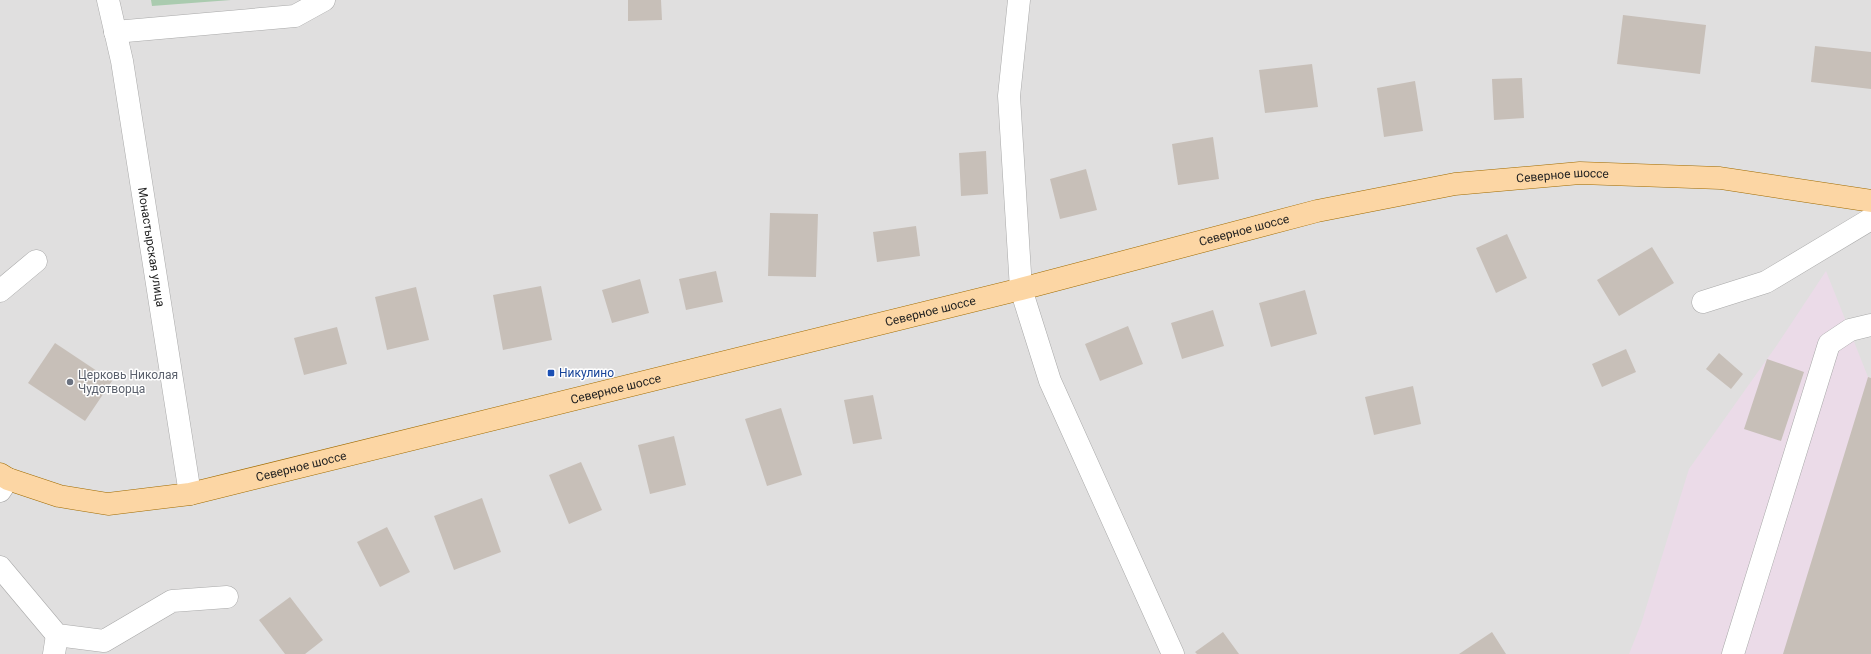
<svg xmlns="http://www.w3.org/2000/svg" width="1871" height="654" viewBox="0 0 1871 654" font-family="Roboto,sans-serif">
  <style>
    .residential { fill: #e0dfdf }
    .industrial { fill: #ebdbe8 }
    .cemetery { fill: #aacbaf }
    .building { fill: #c7bfb8 }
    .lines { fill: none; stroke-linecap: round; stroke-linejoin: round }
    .minor-casing { stroke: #a9a9a9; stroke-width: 23 }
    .major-casing { stroke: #a06b00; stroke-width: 23 }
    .minor { stroke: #fff; stroke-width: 22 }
    .major { stroke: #fcd6a4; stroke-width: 22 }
    .transit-dot { fill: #1a4fb4; stroke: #fff; stroke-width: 1.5 }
    .worship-dot { fill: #6b7280; stroke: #fff; stroke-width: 1.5 }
    .labels { text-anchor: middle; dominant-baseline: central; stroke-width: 3; stroke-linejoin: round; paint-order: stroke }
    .street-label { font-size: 12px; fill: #222; stroke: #fff }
    .transit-label { font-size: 12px; fill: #164399; stroke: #fff; text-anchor: start }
    .worship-label { font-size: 12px; fill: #5b616d; stroke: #fff; text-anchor: start }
  </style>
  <rect width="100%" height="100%" fill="#f2efe9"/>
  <!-- residential -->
  <path class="residential" d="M0,0H1871V654H0Z"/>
  <!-- industrial -->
  <path class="industrial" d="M1826,271L1868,377L1871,378V654H1629L1641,624L1689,469L1777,345Z"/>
  <!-- cemetery -->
  <path class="cemetery" d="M151,0H231L152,6Z"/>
  <!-- building -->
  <path class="building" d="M628,0H661L662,20L628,21Z
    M1623,15L1706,25L1700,74L1617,64Z
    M1815,46L1871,52V89L1811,82Z
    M1312,64L1318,107L1265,113L1259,70Z
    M1522,78L1524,118L1494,120L1492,79Z
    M1415,81L1423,131L1384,137L1377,88Z
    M1213,137L1219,179L1178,185L1172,144Z
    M986,151L988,194L961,196L959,153Z
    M1086,169L1097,210L1060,219L1050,179Z
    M770,213L818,214L816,277L768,276Z
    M916,226L920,256L877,262L873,232Z
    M1507,234L1527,278L1496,293L1476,248Z
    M1652,247L1674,283L1619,316L1597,280Z
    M716,271L723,302L686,310L679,279Z
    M640,279L649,313L612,323L602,290Z
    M541,286L552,340L503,350L493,295Z
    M416,287L429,340L387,350L375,297Z
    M1305,290L1317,334L1271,347L1259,303Z
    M1213,310L1224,346L1182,359L1171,323Z
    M1128,326L1143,364L1100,381L1085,344Z
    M337,327L347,364L304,375L294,338Z
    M55,343L112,381L85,421L28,383Z
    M1626,349L1636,372L1602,387L1592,364Z
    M1719,353L1743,374L1731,389L1706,369Z
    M1767,359L1804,372L1781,441L1744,429Z
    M1868,377L1871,378V654H1783Z
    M1413,386L1421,424L1374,435L1365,397Z
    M873,395L882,439L853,444L844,400Z
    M781,408L802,475L767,486L745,419Z
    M674,436L686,485L650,494L638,445Z
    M581,462L602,510L569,524L549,475Z
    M482,498L501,552L454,570L434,516Z
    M387,527L410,572L380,587L357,542Z
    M290,597L323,640L305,654H285L259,620Z
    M1223,632L1239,654H1197L1195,652Z
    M1492,632L1506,654H1459Z"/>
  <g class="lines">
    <!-- minor casing -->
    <g class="minor-casing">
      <g id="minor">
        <path id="s1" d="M108,0L122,61L190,494"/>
        <path d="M1019,0L1009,96L1021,289L1050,381L1173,654"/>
        <path d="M115,32L295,16L324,0"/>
        <path d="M0,291L36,261"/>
        <path d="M1703,302L1766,282L1871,219"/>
        <path d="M0,491L8,479"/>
        <path d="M0,567L57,635L104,641L172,601L227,597"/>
        <path d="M54,654L57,635"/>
        <path d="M1733,654L1829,344L1850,330L1871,325"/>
      </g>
    </g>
    <!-- major casing -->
    <g class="major-casing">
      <g id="major">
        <path id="s2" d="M0,474L8,479L59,496L108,504L190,494L1021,289L1317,211L1455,184L1580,173L1720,178L1871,201"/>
      </g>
    </g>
    <!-- minor -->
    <use href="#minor" class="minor"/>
    <!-- major -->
    <use href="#major" class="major"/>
  </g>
  <!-- markers -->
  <rect class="transit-dot" x="547" y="369" width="8" height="8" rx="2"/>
  <circle class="worship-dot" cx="70" cy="382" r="4"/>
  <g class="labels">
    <!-- street labels -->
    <g class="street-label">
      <text stroke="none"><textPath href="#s2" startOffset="1606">Северное шоссе</textPath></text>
      <text stroke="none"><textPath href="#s2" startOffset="1282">Северное шоссе</textPath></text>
      <text stroke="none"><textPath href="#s1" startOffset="251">Монастырская улица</textPath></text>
      <text stroke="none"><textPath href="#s2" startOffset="958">Северное шоссе</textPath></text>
      <text stroke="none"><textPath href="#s2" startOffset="634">Северное шоссе</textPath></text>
      <text stroke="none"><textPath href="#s2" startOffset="310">Северное шоссе</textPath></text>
    </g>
    <!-- transit labels -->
    <g class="transit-label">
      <text x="559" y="373">Никулино</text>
    </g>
    <!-- worship labels -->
    <g class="worship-label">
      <text x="78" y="375">Церковь Николая<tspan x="78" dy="14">Чудотворца</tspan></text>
    </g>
  </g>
</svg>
